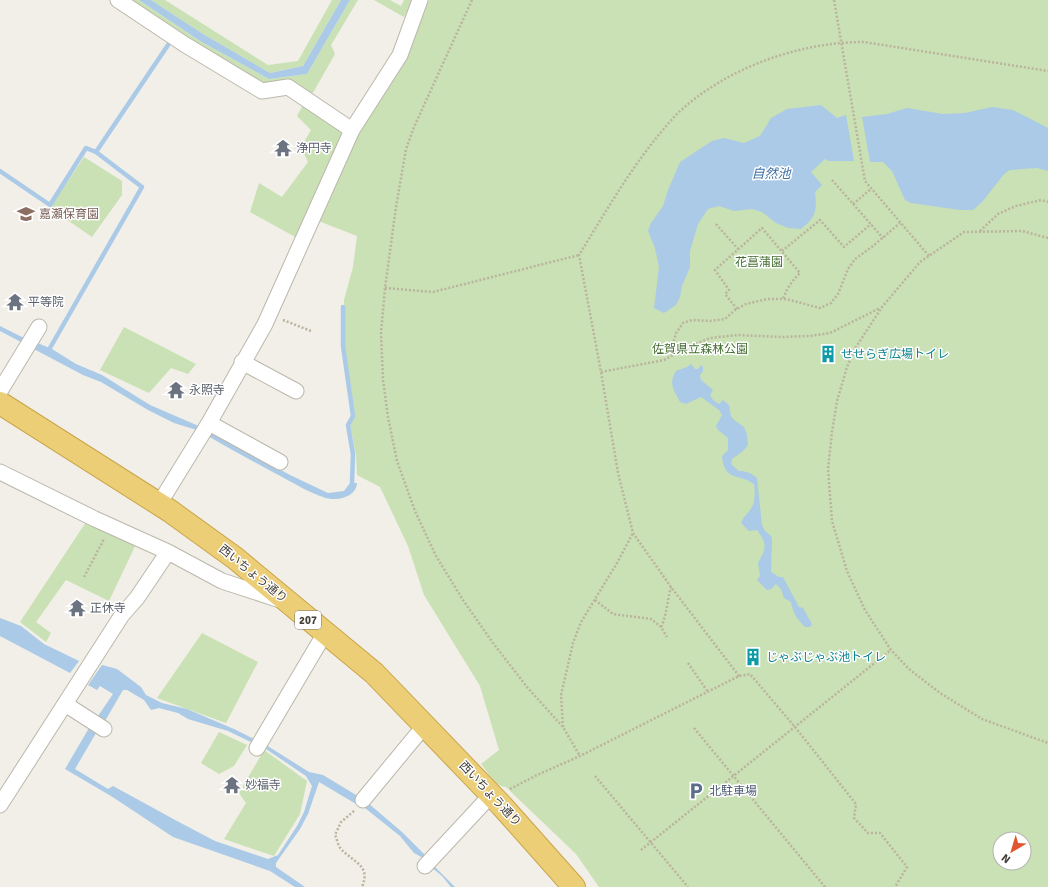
<svg xmlns="http://www.w3.org/2000/svg" width="1048" height="887" viewBox="0 0 1048 887" font-family="Signika,'Noto Sans JP',sans-serif">
  <style>
    .green { fill: #c9e1b4; fill-rule: evenodd }
    .water { fill: #aacae7 }
    .lines { fill: none; stroke-linecap: round; stroke-linejoin: round }
    .stream { stroke: #aacae7; stroke-width: 4.5 }
    .minor-casing { stroke: #bbb7ab; stroke-width: 17 }
    .highway-casing { stroke: #caa448; stroke-width: 24 }
    .path { stroke: #bbb39e; stroke-width: 2.5; stroke-dasharray: 2 2; stroke-linecap: butt }
    .minor { stroke: #fff; stroke-width: 15 }
    .highway { stroke: #ecce77; stroke-width: 22 }
    .labels { text-anchor: middle; dominant-baseline: central; stroke-width: 3; stroke-linejoin: round; paint-order: stroke }
    .shield { fill: #fff; stroke: #7b7973; stroke-width: 1 }
    .shield-label { font-size: 11px; font-weight: bold; fill: #433f37 }
    .worship-label { font-size: 12px; fill: #5b616d; stroke: #fff; text-anchor: start }
    .education-label { font-size: 12px; fill: #785e54; stroke: #fff; text-anchor: start }
    .park-label { font-size: 12px; fill: #446e31; stroke: #fff }
    .culture-label { font-size: 12px; fill: #0d838f; stroke: #fff; text-anchor: start }
    .street-label { font-size: 12px; fill: #433f37; stroke: #fff }
    .service-label { font-size: 12px; fill: #4e5e75; stroke: #fff; text-anchor: start }
    .water-label { font-size: 13px; font-style: italic; fill: #3d70a2; stroke: #fff }
  </style>
  <rect width="100%" height="100%" fill="#f1efe7"/>
  <!-- green -->
  <path class="green" d="M127,0H139L200,41L269,79L307,74L350,0H358L331,45L335,54L310,98L268,87Z
    M151,0H165L268,65L298,61L332,0H341L303,66L270,73L203,34Z
    M374,0H390L401,6L404,0H413L404,17Z
    M429,0H1048V887H599L576,854L506,787C495,787 488,772 481,764L499,750L480,686L424,595L408,546L380,487L357,475L356,455L350,424L355,416L345,347L344,300L353,267L357,236L316,220L346,151L407,58ZM1000,839H1024V863H1000Z
    M304,103L340,128L342,139L299,239L250,212L259,183L282,197L308,162L301,147L311,130L297,116Z
    M84,157L122,181V195L92,237L50,208Z
    M124,327L196,364L188,374L171,368L149,393L100,370Z
    M88,519L137,542L109,601L66,580L36,622L51,633L46,642L20,622Z
    M202,633L258,662L226,723L157,698Z
    M219,732L247,745L234,766L219,774L201,763Z
    M264,750L307,781L300,814L274,856L224,839L246,803L239,793Z"/>
  <!-- water -->
  <path class="water" d="M139,0H151L203,34L270,73L303,66L341,0H350L307,74L269,79L200,41Z
    M821,105L837,118L846,115L854,161H828L825,159L811,172L822,185L815,192C817,211 816,217 801,229L788,228L776,223L762,212L752,209L734,211L719,206L708,209L698,224L690,251V267L682,286L680,297L676,305L664,313L654,308L659,267L655,248L648,231L651,223L663,206L668,190L680,162L712,141L724,138L744,143L760,136L771,118L787,109Z
    M992,107L1013,110L1048,128V171L1037,168L1010,170L1004,174L983,201L973,210H960L911,203L905,200L892,171L883,162H870L862,117L887,114L907,108L943,114L965,113Z
    M0,326L24,338L21,342L0,331Z
    M35,342L52,349L76,364L102,375L150,405L201,427L200,431L174,423L148,410L101,382L83,375L32,348Z
    M691,364L695,369H698L701,365L703,367V371L700,375L701,380L713,390L710,395L713,400L719,404L723,400L729,405L731,416L734,420L744,427L747,435L748,445L743,451L732,459L731,464L739,471C747,471 751,473 757,478L762,525L765,531L771,536L772,540L771,572L779,577H783L799,607L803,608L812,624L810,627H805C797,619 793,613 791,602L784,598L781,589L776,584L771,589L767,590L757,580L760,576L758,563C766,548 768,545 757,530L749,531L741,523C744,515 747,515 750,510C756,502 755,493 754,484C739,473 724,482 722,456L728,450V438L718,430L716,426L722,415L719,410L701,397L686,404L680,402C674,390 668,384 676,371L687,367Z
    M209,430L290,475L328,493L344,491L350,483H357C356,498 335,502 323,497C310,493 297,485 284,478C258,464 232,450 206,435Z
    M0,618L21,626L44,644L79,661L70,673L0,636Z
    M102,665L117,669L141,687L146,695L162,703L187,709L234,729L258,741L255,744L228,731L188,719L178,713L159,708L151,710L144,700L127,690H123L105,721L98,716L113,694L100,686L97,690L88,685Z
    M89,728L96,733L75,769L108,789L113,786L177,821L215,841L268,859L278,855L297,826L304,812L312,786L306,776L263,747L266,745L309,772L323,775L361,798L356,804L319,782L308,814L300,829L276,863V867L305,887H295L270,871L173,837L111,796L65,769Z
    M368,803L402,832L425,855L423,858L414,853L400,836L365,808Z
    M434,866L455,887H451L442,876L431,867Z"/>
  <g class="lines">
    <!-- stream -->
    <path class="stream" d="M96,152L168,45
      M0,171L50,205L86,148L96,152L142,187L50,348
      M343,307V346L353,416L348,425L353,454L352,483"/>
    <!-- minor casing -->
    <g class="minor-casing">
      <path id="minor" d="M118,0L184,44L262,91L288,87L352,130
        M242,362L296,391
        M0,391L39,327
        M209,423L280,462
        M0,472L95,519L168,552L222,581L280,600
        M159,504L209,423L265,324L352,130L400,55L420,0
        M65,704L104,729
        M257,748L325,633
        M363,800L425,725
        M0,805L122,615L137,598L168,552
        M425,866L491,795"/>
    </g>
    <!-- highway casing -->
    <g class="highway-casing">
      <path id="highway" d="M0,403L170,511L235,558L374,673L502,806L574,887"/>
    </g>
    <!-- path -->
    <path class="path" d="M472,0L414,127L406,149L396,207L385,288L381,333L383,380L388,417L397,461L415,511L436,556L463,600L493,643L527,687L563,727L580,756
      M834,0L865,181L929,256
      M832,180L883,238
      M853,204L871,189
      M716,224L738,249
      M980,231L998,214L1016,206L1041,200L1048,202
      M1048,238L1022,231L964,232L920,262L882,307L856,347L847,367L837,401L832,432L828,469L832,521L847,571L865,610L891,650L909,669L940,693L982,719L1048,743
      M782,251L820,220L844,247L871,224
      M385,288L433,292L579,255
      M737,309L725,294L729,290L715,270L762,228L800,273C792,281 787,288 783,299
      M283,320L311,331
      M675,353L673,344L676,333L683,323L692,320L710,321L725,319L735,310L746,304L767,299H786L820,308L831,303L838,294L848,269L855,259L873,246L900,223
      M601,372L664,360L683,349L710,338L738,335L782,337L810,336L830,333L880,308
      M84,577L104,539
      M595,600L613,614L651,619L661,627L667,637
      M661,627C667,615 667,601 671,587
      M688,663L708,692
      M739,676L671,587L633,533L618,473L601,372L579,255C605,213 630,169 662,131C667,125 672,119 678,113C726,68 799,42 864,42L1048,71
      M563,727L561,695L573,643L581,622L617,563L633,533
      M694,728L825,887
      M595,776L688,887
      M510,789L537,775L580,756L739,676L750,674L795,727L856,804L854,818L868,833H880L907,867L895,887
      M354,811L341,822L335,835C337,839 338,846 341,849C354,863 371,865 362,887
      M641,850L891,650"/>
    <!-- minor -->
    <use href="#minor" class="minor"/>
    <!-- highway -->
    <use href="#highway" class="highway"/>
  </g>
  <!-- icons -->
  <defs>
    <g id="temple-bare" transform="scale(1.38)"><path d="M0-6L5-2H3V0L6.5 2.5H4V6H1.5V3h-3V6H-4V2.5H-6.5L-3 0V-2H-5Z" fill="#6b7280" stroke="#fff" stroke-width="2.5" paint-order="stroke"/></g>
    <g id="school-bare" transform="scale(1.38)"><path d="M0-5L7-2L0 1L-7-2ZM-4 1L0 2.5L4 1V4Q0 6-4 4Z" fill="#8d6e63" stroke="#fff" stroke-width="2.5" paint-order="stroke"/></g>
    <g id="building-bare" transform="scale(1.38)"><path d="M-4-6H4V6H1V3H-1V6H-4ZM-2.5-4.3h1.7v1.8h-1.7ZM.8-4.3h1.7v1.8H.8ZM-2.5-1h1.7V.8h-1.7ZM.8-1h1.7V.8H.8Z" fill="#0f9aa8" stroke="#fff" stroke-width="2.5" paint-order="stroke"/></g>
    <g id="parking-bare" transform="scale(1.38)"><path d="M-3.5-5.5H1a3.5 3.5 0 0 1 0 7H-1V5.5H-3.5ZM-1-3.4V-.6H.8a1.4 1.4 0 0 0 0-2.8Z" fill="#5c6f8a" stroke="#fff" stroke-width="2.5" paint-order="stroke"/></g>
  </defs>
  <g fill-rule="evenodd">
    <use href="#temple-bare" x="283" y="148"/>
    <use href="#school-bare" x="26" y="214"/>
    <use href="#temple-bare" x="15" y="302"/>
    <use href="#building-bare" x="828" y="354"/>
    <use href="#temple-bare" x="176" y="390"/>
    <use href="#temple-bare" x="77" y="608"/>
    <use href="#building-bare" x="753" y="657"/>
    <use href="#temple-bare" x="232" y="785"/>
    <use href="#parking-bare" x="696" y="791"/>
  </g>
  <g class="labels">
    <!-- shield labels -->
    <rect class="shield" x="295" y="611" width="26" height="18" rx="3"/>
    <g class="shield-label">
      <text x="308" y="620">207</text>
    </g>
    <!-- worship labels -->
    <g class="worship-label">
      <text x="296" y="148">浄円寺</text>
      <text x="28" y="302">平等院</text>
      <text x="189" y="390">永照寺</text>
      <text x="90" y="608">正休寺</text>
      <text x="245" y="785">妙福寺</text>
    </g>
    <!-- education labels -->
    <g class="education-label">
      <text x="39" y="214">嘉瀬保育園</text>
    </g>
    <!-- park labels -->
    <g class="park-label">
      <text x="759" y="262">花菖蒲園</text>
      <text x="700" y="349">佐賀県立森林公園</text>
    </g>
    <!-- culture labels -->
    <g class="culture-label">
      <text x="841" y="354">せせらぎ広場トイレ</text>
      <text x="766" y="657">じゃぶじゃぶ池トイレ</text>
    </g>
    <!-- street labels -->
    <g class="street-label">
      <text transform="translate(253 574) rotate(39)">西いちょう通り</text>
      <text transform="translate(490 794) rotate(47)">西いちょう通り</text>
    </g>
    <!-- service labels -->
    <g class="service-label">
      <text x="709" y="791">北駐車場</text>
    </g>
    <!-- water labels -->
    <g class="water-label">
      <text x="771" y="174">自然池</text>
    </g>
  </g>
  <!-- north arrow -->
  <g transform="translate(1012 851) rotate(218)"><circle r="19" fill="#ffffff" stroke="#b4b2af"/>
  <path d="M0-3L7 15L0 10L-7 15Z" fill="#e0572f"/>
  <text y="-6" font-size="11" font-weight="bold" text-anchor="middle" fill="#433f37">N</text>
  </g>
</svg>
